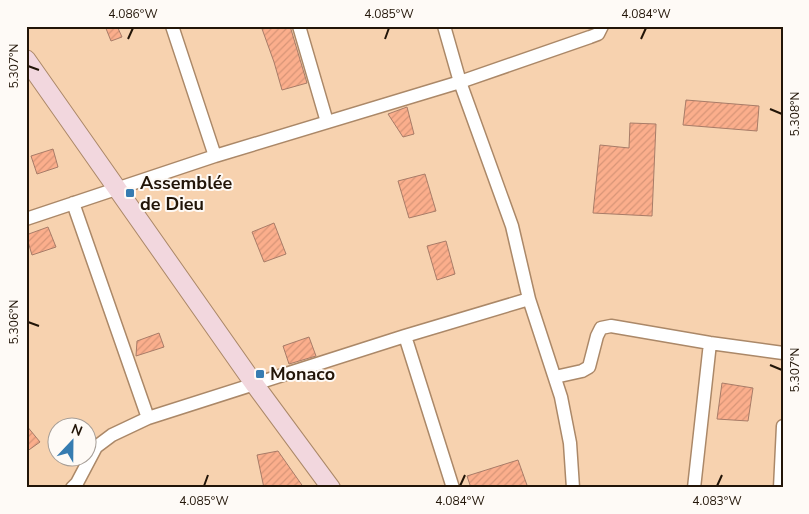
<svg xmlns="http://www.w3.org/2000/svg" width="809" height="514" viewBox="0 0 809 514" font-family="'Nunito Sans',sans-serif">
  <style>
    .building { fill: url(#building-hatch); stroke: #a87c68 }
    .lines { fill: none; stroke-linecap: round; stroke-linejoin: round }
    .street-casing { stroke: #ab8868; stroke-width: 15 }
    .secondary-casing { stroke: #ab8868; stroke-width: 20 }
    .street { stroke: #fff; stroke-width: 12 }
    .secondary { stroke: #f2d7de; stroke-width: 18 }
    .ticks { fill: none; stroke: #221508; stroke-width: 2 }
    .poi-dot { fill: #367cb1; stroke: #fefaf6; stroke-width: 2 }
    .labels { text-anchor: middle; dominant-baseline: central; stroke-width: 4; stroke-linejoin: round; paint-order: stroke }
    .poi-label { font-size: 18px; font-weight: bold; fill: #221508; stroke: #fefaf6; text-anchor: start }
    .neatline { fill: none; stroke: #221508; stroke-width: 2 }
    .ticks-label { font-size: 12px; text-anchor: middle; fill: #221508 }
  </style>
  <defs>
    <pattern id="building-hatch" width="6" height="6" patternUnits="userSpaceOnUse" patternTransform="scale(1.25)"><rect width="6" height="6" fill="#fbae8c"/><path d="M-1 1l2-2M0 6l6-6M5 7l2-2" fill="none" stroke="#d79577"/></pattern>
  </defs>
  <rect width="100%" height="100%" fill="#f7d2af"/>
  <!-- building -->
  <path class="building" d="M105,26H117L122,37L111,41Z
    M261,26H290L307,83L282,90L274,62Z
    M686,100L759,106L757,131L683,125Z
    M407,107L414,134L403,137L388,114Z
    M630,123L656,124L652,216L593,213L600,145L629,148Z
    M53,149L58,167L37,174L31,156Z
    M425,174L436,211L409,218L398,181Z
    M274,223L286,254L264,262L252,232Z
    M48,227L56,247L32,255L26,235Z
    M446,241L455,274L437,280L427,246Z
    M159,333L164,347L136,356L137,341Z
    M309,337L316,356L289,364L283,346Z
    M722,383L753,388L748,421L717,419Z
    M26,425L40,442L26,452Z
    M278,451L304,488H264L257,455Z
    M518,460L528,488H471L467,476Z"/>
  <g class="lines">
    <!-- street casing -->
    <g class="street-casing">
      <path id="street" d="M172,26L215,156
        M299,26L327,122
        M444,26L460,82L512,226L529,299L561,397L570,443L573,488
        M73,203L148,418
        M26,219L215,156L460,82L590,37L598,34L602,26
        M405,336L453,488
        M555,377L582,371L589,367L597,336L601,328L611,326L710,343L783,353
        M72,488L77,483L96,447L112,435L148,418L405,336L529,299
        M694,488L710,343
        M780,488L783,426"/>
    </g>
    <!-- secondary casing -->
    <g class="secondary-casing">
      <path id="secondary" d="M26,59L255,385L331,488"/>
    </g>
    <!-- street -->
    <use href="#street" class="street"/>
    <!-- secondary -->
    <use href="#secondary" class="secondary"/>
  </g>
  <!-- ticks -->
  <path class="ticks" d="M128,39L133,28M385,39L389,28M641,39L646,28M28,66L39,70M770,109L782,114M28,322L39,326M770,365L782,370M204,486L208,475M460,486L465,475M717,486L722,475"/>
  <!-- markers -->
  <g class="poi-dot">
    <rect x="125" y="188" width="10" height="10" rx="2.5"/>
    <rect x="255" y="369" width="10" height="10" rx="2.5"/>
  </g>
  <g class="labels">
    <!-- poi labels -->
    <g class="poi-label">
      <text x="140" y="183">Assemblée<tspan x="140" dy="21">de Dieu</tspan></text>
      <text x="270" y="374">Monaco</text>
    </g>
  </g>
  <!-- border -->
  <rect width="809" height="514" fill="none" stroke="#fefaf6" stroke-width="55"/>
  <!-- north arrow -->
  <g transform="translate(72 442) rotate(22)"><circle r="24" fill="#fefaf6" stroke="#a69e97"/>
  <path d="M0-4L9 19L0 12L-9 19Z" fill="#367cb1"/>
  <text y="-8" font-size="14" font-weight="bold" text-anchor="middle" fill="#221508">N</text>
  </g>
  <rect x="28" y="28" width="754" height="458" class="neatline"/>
  <g class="ticks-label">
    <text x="133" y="18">4.086°W</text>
    <text x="389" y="18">4.085°W</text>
    <text x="646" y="18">4.084°W</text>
    <text transform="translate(14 66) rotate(-90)" y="4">5.307°N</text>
    <text transform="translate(795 114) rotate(-90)" y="4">5.308°N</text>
    <text transform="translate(14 322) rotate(-90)" y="4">5.306°N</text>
    <text transform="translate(795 370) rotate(-90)" y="4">5.307°N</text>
    <text x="204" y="505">4.085°W</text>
    <text x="460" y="505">4.084°W</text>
    <text x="717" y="505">4.083°W</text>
  </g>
</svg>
